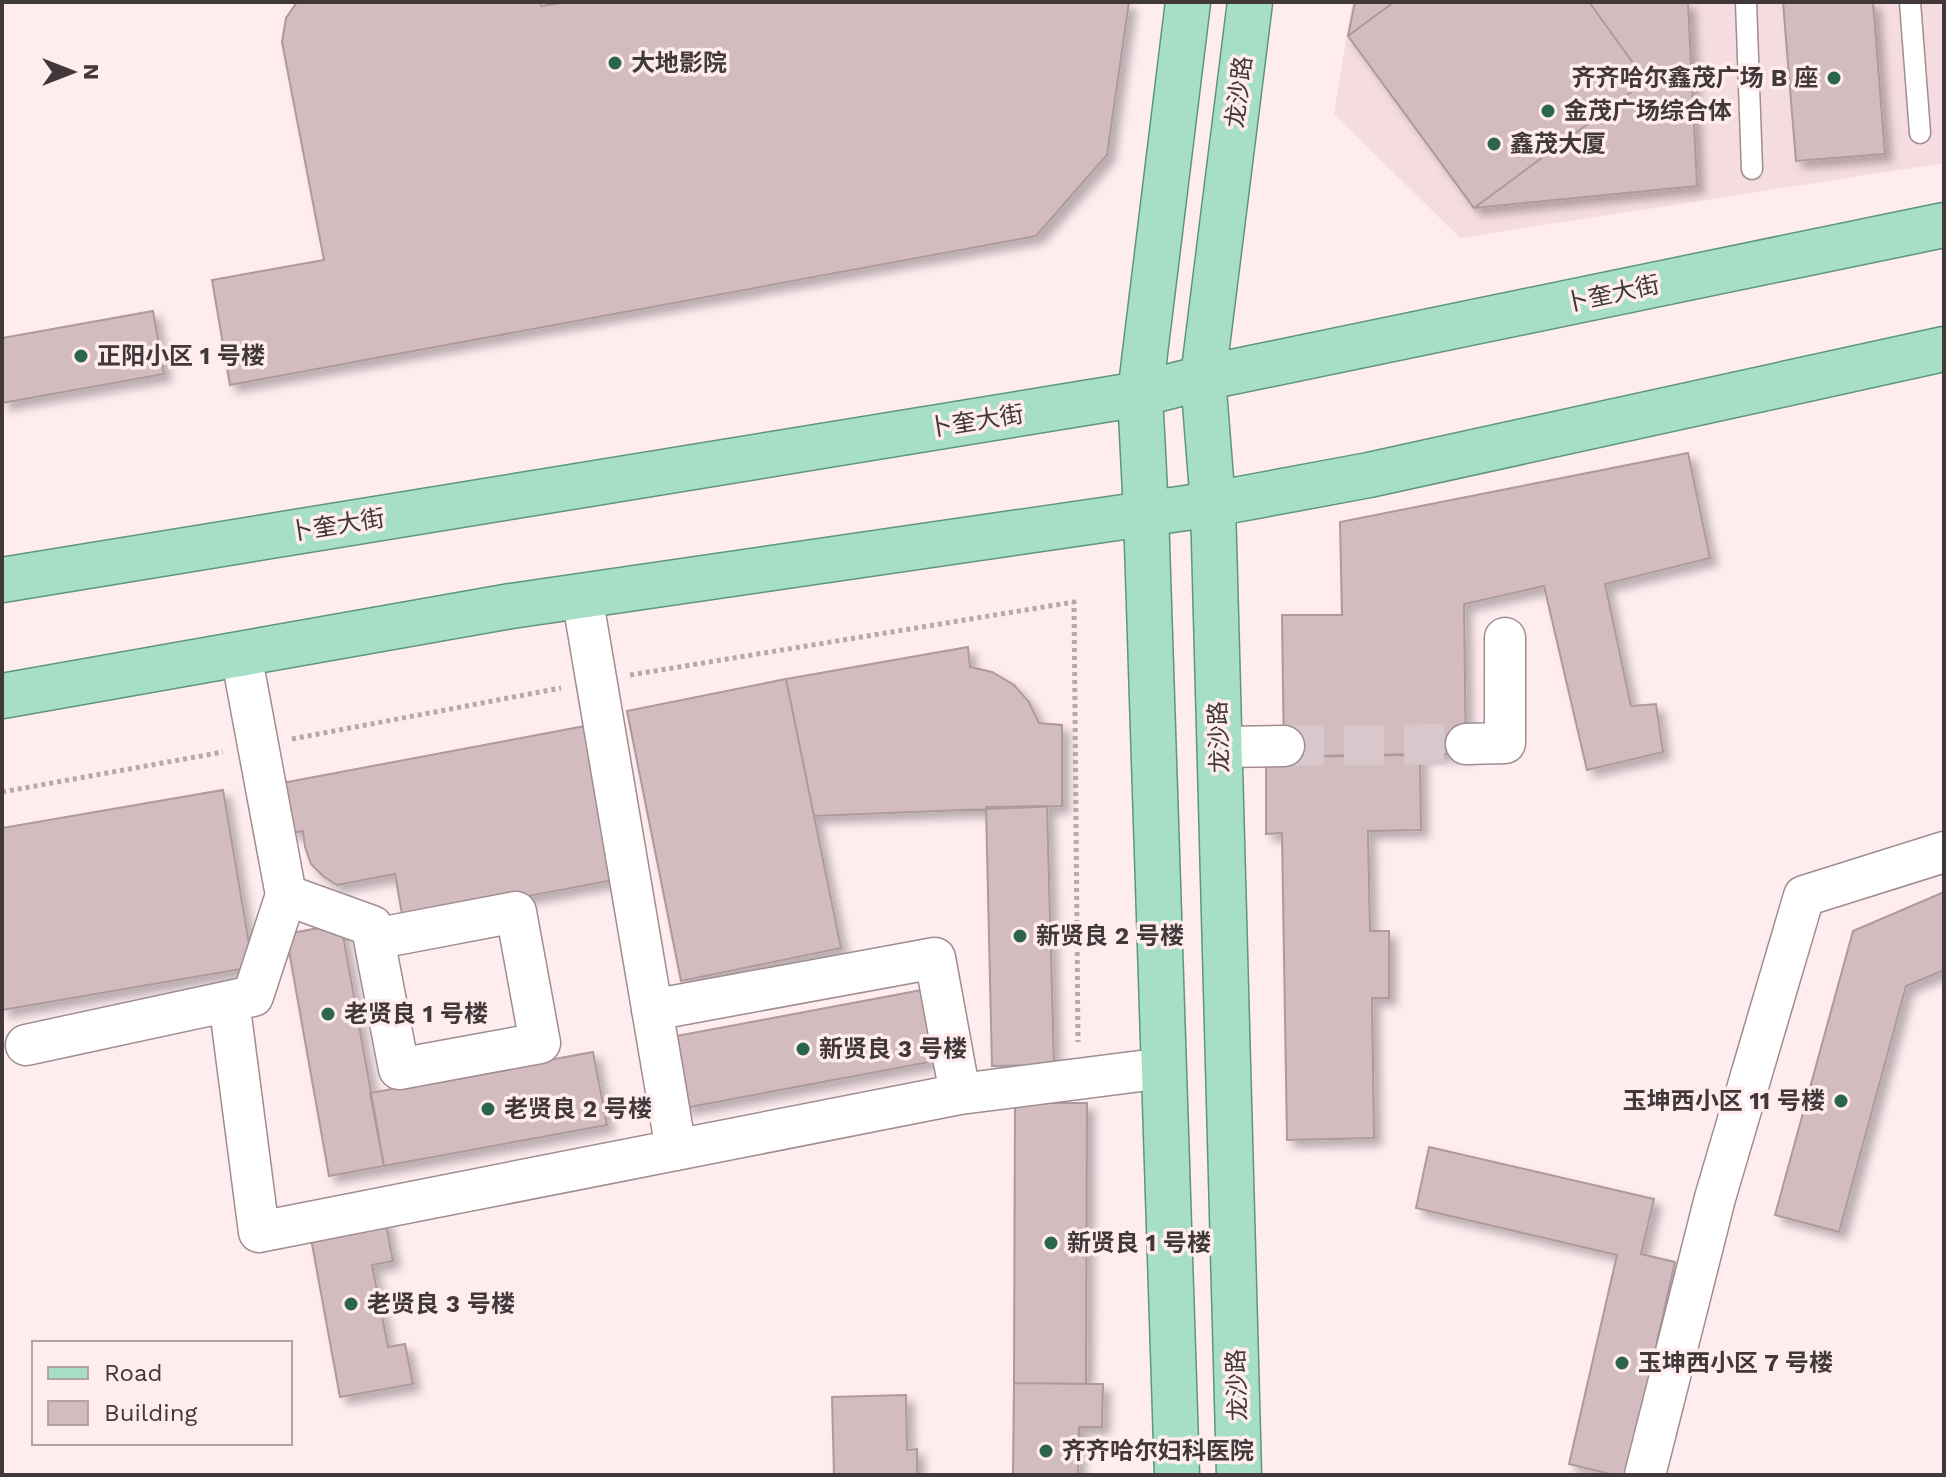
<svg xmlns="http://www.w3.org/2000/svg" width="1946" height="1477" viewBox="0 0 1946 1477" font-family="'Work Sans','Noto Sans SC',sans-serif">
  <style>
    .built { fill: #f5dce0 }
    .building { fill: #d2bcc0; stroke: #ae999c; stroke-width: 2; filter: url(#shadow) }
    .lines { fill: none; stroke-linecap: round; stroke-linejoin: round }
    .street-tunnel { stroke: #d8c8cb; stroke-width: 40; stroke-dasharray: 40 20; stroke-linecap: butt }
    .lane-casing { stroke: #a18c90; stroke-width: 23 }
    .street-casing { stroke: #a18c90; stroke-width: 43 }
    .primary-casing { stroke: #5d967c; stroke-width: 47 }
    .path { stroke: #b7a8aa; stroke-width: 5; stroke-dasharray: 4 4; stroke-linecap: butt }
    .lane { stroke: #fff; stroke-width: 20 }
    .street { stroke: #fff; stroke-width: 40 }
    .primary { stroke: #a7dfc6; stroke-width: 44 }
    .poi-dot { fill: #2c654d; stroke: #feecef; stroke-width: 3 }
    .labels { text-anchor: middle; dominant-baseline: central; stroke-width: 7; stroke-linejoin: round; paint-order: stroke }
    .poi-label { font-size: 24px; font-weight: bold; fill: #413839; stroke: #feecef; text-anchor: start }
    .street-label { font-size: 24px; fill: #413839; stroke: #feecef }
  </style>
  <defs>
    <filter id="shadow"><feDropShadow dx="7" dy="7" stdDeviation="4" flood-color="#0004"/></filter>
  </defs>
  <rect width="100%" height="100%" fill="#feecef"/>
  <!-- built -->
  <path class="built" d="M1352,2H1944V163L1460,238L1334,114Z"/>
  <!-- building -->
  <path class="building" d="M297,2H541V6L566,2H1129L1107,155L1036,236L230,385L212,280L324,260L282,42L286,18Z
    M1355,2H1688L1697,186L1474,208L1348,36Z
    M1394,2H1589L1646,81L1474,208L1348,36Z
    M1783,2H1873L1885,154L1796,161Z
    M153,311L164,374L2,403V338Z
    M1688,453L1710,558L1605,584L1631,706L1656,704L1663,752L1587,770L1544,586L1464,604L1466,754L1284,757L1282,615H1342L1340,522Z
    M968,647L970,667L992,672L1014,685L1029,702L1039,723L1062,725V806L814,816L786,679Z
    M786,679L841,948L681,981L627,711Z
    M585,726L613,880L403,920L395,874L337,885L323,876L311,864L305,847L303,831L291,833L282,783Z
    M1420,754L1421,830L1368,831L1370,931H1389V998H1372L1374,1138L1287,1140L1282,833L1266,834V757Z
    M223,790L253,967L2,1010V828Z
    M1047,806L1054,1065L992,1066L986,807Z
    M1944,892V970L1906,986L1839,1232L1775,1215L1853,931Z
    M341,924L384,1166L329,1176L286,934Z
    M922,990L935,1061L684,1108L671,1037Z
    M593,1052L607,1125L384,1166L370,1093Z
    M1015,1103H1087L1086,1384L1014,1383Z
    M1429,1147L1654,1199L1641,1254L1675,1262L1627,1475H1614L1569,1464L1617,1255L1416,1208Z
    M385,1219L393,1261L372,1265L388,1347L405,1344L413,1384L340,1397L310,1233Z
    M1014,1383L1103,1384L1102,1427H1079L1078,1475H1013Z
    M906,1395L907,1450L917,1449V1475H834L832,1397Z"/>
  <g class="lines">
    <!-- street-tunnel -->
    <path class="street-tunnel" d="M1284,746L1466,744"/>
    <!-- lane casing -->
    <g class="lane-casing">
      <path id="lane" d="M1746,2L1752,169
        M1910,2L1920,133"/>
    </g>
    <!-- street casing -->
    <g class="street-casing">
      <path id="street" d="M582,596L676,1150
        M241,654L286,895L372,926L374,939L399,1069L540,1043L516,912L374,939
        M1466,744L1505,743V638
        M1220,747L1284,746
        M229,1001L259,1232L960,1094L1164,1068
        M652,1010L935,958L960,1094
        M26,1045L253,996L286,895
        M1645,1475L1715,1198L1804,896L1944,852"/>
    </g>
    <!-- primary casing -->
    <g class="primary-casing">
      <path id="primary" d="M2,580L1140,394L1203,378L1944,225
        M2,696L511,606L1213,504L1369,475L1944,349
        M1177,1475L1146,512L1140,394L1188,2
        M1239,1475L1213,504L1203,378L1250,2"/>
    </g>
    <!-- path -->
    <path class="path" d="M630,675L1074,602L1078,1042
      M292,739L561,688
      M2,792L223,752"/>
    <!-- lane -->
    <use href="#lane" class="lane"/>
    <!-- street -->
    <use href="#street" class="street"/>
    <!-- primary -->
    <use href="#primary" class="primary"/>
  </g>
  <!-- markers -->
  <g class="poi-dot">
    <circle cx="615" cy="63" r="8"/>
    <circle cx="1834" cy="78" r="8"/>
    <circle cx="1548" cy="111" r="8"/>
    <circle cx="1494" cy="144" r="8"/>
    <circle cx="81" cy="356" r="8"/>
    <circle cx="1020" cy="936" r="8"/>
    <circle cx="328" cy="1014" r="8"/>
    <circle cx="803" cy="1049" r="8"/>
    <circle cx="1841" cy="1101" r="8"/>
    <circle cx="488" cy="1109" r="8"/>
    <circle cx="1051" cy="1243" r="8"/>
    <circle cx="351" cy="1304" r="8"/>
    <circle cx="1622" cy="1363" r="8"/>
    <circle cx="1046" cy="1451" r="8"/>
  </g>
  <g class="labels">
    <!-- poi labels -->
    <g class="poi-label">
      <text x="631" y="63">大地影院</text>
      <text x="1818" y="78" text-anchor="end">齐齐哈尔鑫茂广场 B 座</text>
      <text x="1564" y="111">金茂广场综合体</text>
      <text x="1510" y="144">鑫茂大厦</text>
      <text x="97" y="356">正阳小区 1 号楼</text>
      <text x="1036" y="936">新贤良 2 号楼</text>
      <text x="344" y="1014">老贤良 1 号楼</text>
      <text x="819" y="1049">新贤良 3 号楼</text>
      <text x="1825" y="1101" text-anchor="end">玉坤西小区 11 号楼</text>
      <text x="504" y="1109">老贤良 2 号楼</text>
      <text x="1067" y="1243">新贤良 1 号楼</text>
      <text x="367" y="1304">老贤良 3 号楼</text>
      <text x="1638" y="1363">玉坤西小区 7 号楼</text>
      <text x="1062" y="1451">齐齐哈尔妇科医院</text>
    </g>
    <!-- street labels -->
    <g class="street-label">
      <text transform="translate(1239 92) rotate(-83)">龙沙路</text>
      <text transform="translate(1612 294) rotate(-12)">卜奎大街</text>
      <text transform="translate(976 421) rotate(-9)">卜奎大街</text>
      <text transform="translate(337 525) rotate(-9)">卜奎大街</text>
      <text transform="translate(1219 737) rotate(-92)">龙沙路</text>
      <text transform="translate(1237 1385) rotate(-92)">龙沙路</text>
    </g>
  </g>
  <!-- border -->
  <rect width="1946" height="1477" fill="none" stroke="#413839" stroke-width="8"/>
  <!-- legend -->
  <rect x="32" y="1341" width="260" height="104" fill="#feecef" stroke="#b2a4a6" stroke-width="2"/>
  <rect x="48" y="1367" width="40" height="12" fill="#a7dfc6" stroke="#b2a4a6" stroke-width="2"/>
  <text x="104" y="1381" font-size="24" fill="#413839">Road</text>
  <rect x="48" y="1401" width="40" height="24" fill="#d2bcc0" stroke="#b2a4a6" stroke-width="2"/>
  <text x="104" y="1421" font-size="24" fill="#413839">Building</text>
  <!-- north arrow -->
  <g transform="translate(72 72) rotate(90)" stroke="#feecef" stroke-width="6" paint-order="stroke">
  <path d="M0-6L14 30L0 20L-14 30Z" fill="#413839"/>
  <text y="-12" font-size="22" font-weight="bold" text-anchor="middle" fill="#413839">N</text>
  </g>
</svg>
